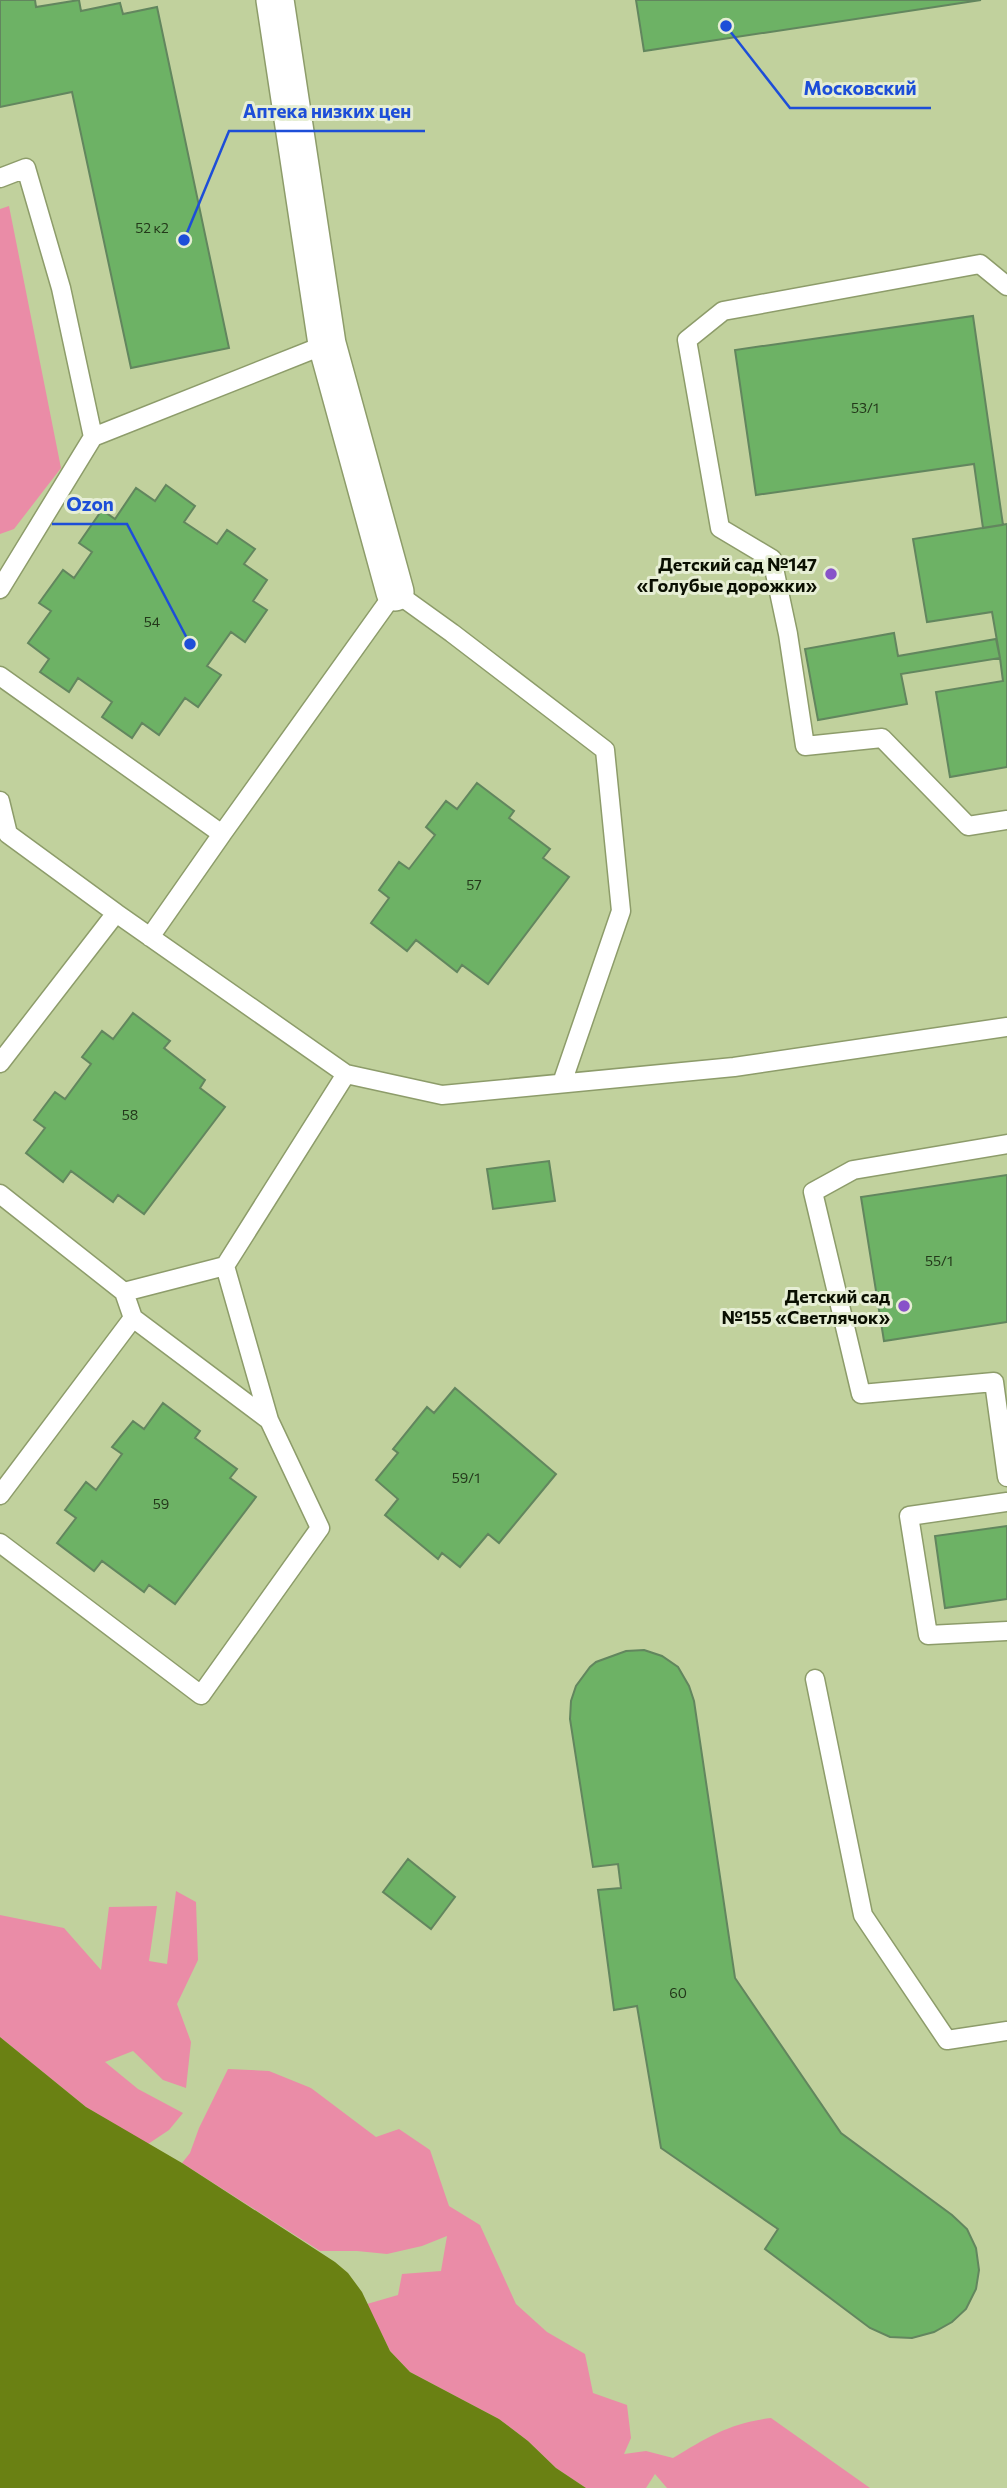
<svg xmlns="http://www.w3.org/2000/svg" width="1007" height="2488" viewBox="0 0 1007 2488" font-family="Commissioner,sans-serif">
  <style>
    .green { fill: #ea8ca7 }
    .water { fill: #6a8113 }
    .building { fill: #6db265; stroke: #62865e; stroke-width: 2 }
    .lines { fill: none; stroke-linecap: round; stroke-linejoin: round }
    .lane-casing { stroke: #8d9c6a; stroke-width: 21 }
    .street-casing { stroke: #8d9c6a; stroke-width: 40 }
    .lane { stroke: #fff; stroke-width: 18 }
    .street { stroke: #fff; stroke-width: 37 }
    .poi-dot { fill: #8852c9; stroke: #e6eed4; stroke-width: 2.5 }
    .labels { text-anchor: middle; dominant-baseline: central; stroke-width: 6; stroke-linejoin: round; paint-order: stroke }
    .number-label { font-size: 14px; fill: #23381a }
    .poi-label { font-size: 18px; font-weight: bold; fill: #0a0f01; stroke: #e6eed4; text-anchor: end }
    .leader { fill: none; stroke: #1d4ed8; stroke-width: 2.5 }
    .callout-dot { fill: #1d4ed8; stroke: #e6eed4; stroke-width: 2.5 }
    .callout-label { font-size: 19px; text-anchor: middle; font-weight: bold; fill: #1d4ed8; stroke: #e6eed4; stroke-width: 6; stroke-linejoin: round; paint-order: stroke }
  </style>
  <rect width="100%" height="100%" fill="#c1d19d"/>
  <!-- green -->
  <path class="green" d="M9,206L61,468L14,529L0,534V209Z
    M176,1891L196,1902L198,1960L177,2004L191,2042L186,2088L163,2080L133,2051L105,2062L138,2089L183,2113L169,2130L148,2144L86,2107L0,2037V1915L64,1928L101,1970L109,1907L157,1906L149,1961L167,1964Z
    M228,2069L269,2071L311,2088L376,2137L399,2129L430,2150L449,2206L480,2225L516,2304L547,2332L585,2354L593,2393L627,2405L631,2438L624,2454L646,2451L673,2458C708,2437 730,2423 771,2418L870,2488H667L655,2474L646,2488H586L556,2468L528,2441L499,2419L410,2372L390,2351L367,2304L398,2295L402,2274L441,2271L447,2236L422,2246L387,2254L357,2251H320L182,2163L190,2153L199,2128Z"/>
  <!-- water -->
  <path class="water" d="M0,2037L86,2107L182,2163L335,2262L348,2273L362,2292L390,2351L410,2372L499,2419L528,2441L556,2468L586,2488H0Z"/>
  <!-- building -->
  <path class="building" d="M0,0H35L36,7L79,0L81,11L120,3L123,14L157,7L229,348L131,368L72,92L0,107Z
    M636,0H981L644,51Z
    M973,316L1003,525L983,528L974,464L756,495L735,350Z
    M166,485L195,506L184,522L217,544L227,530L255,549L244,564L267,580L253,601L267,610L245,642L231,632L207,666L221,675L198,707L185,698L159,735L142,723L132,738L102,717L112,702L78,678L69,692L40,672L49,659L28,643L51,611L39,603L63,570L74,578L92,552L79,543L102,510L115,519L136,488L155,501Z
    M1007,524V767L950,777L936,692L1003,681L1000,658L992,612L927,622L913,539Z
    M894,633L898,656L996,639L1000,658L901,674L907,704L818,720L805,649Z
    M477,783L514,811L509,818L550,849L543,858L569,877L488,984L462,965L457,972L416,940L407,951L371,923L389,898L379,890L399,862L409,869L435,835L426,827L446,801L457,809Z
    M133,1013L170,1041L164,1048L205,1080L200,1088L225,1107L144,1214L118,1195L113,1202L71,1171L63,1182L26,1153L45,1128L34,1120L55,1092L65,1099L91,1064L82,1057L102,1031L113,1039Z
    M549,1161L555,1201L493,1209L487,1169Z
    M1007,1175V1322L884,1341L861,1197Z
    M455,1388L556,1474L499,1543L488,1534L460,1567L442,1553L438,1559L385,1515L398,1499L376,1480L398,1453L393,1449L427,1407L434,1413Z
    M163,1403L200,1431L195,1438L237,1469L230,1478L256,1497L175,1604L149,1585L144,1592L102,1561L94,1571L57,1543L76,1518L65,1510L86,1482L96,1490L122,1454L112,1447L133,1421L144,1429Z
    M1007,1526V1599L945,1608L935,1536Z
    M644,1650L662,1656L678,1667L689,1686L694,1701L735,1978L841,2133L952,2215L967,2229L976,2248L979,2270L976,2289L966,2309L952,2322L934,2332L912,2338L890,2337L870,2328L765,2249L778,2229L661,2148L637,2006L614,2010L598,1890L621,1888L618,1864L593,1867L570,1719L571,1701L576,1686L590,1667L596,1662L626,1651Z
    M408,1859L455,1897L431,1929L383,1892Z"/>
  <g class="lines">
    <!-- lane casing -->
    <g class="lane-casing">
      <path id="lane" d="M0,178L26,168L61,288L93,437
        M1007,286L980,264L723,311L687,340L720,528L772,559L788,634L805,746L882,738L968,826L1007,820
        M0,589L93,437L327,344
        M0,676L222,834L395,592L452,633L605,750L621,911L562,1083
        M0,801L8,834L116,913
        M150,937L222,834
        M0,1063L116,913L346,1074
        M1007,1144L853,1170L813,1192L861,1394L994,1382L1007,1477
        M0,1194L124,1292L225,1266L346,1074L442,1095L734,1067L1007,1027
        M133,1318L269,1420
        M0,1495L133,1318L124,1292
        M1007,1502L909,1516L928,1635L1007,1631
        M0,1543L201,1695L320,1528L269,1420L225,1266
        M815,1679L863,1915L947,2040L1007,2031"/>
    </g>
    <!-- street casing -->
    <g class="street-casing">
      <path id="street" d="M275,0L327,344L395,592"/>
    </g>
    <!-- lane -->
    <use href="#lane" class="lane"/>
    <!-- street -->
    <use href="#street" class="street"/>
  </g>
  <!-- markers -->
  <g class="poi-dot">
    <circle cx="831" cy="574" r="7"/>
    <circle cx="904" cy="1306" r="7"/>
  </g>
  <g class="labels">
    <!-- number labels -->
    <g class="number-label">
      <text x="152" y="227">52 к2</text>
      <text x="865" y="407">53/1</text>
      <text x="152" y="621">54</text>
      <text x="474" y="884">57</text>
      <text x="130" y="1114">58</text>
      <text x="939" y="1260">55/1</text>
      <text x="466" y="1477">59/1</text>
      <text x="161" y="1503">59</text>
      <text x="678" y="1992">60</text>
    </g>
    <!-- poi labels -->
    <g class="poi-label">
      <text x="817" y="564">Детский сад №147<tspan x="817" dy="21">«Голубые дорожки»</tspan></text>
      <text x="890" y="1296">Детский сад<tspan x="890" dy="21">№155 «Светлячок»</tspan></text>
    </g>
  </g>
  <!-- callouts -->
  <path class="leader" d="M726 26L790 108H931M184 240L229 131H425M190 644L127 524H52"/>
  <g class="callout-dot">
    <circle cx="726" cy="26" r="7"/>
    <circle cx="184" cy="240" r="7"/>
    <circle cx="190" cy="644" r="7"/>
  </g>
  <g class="callout-label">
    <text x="860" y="95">Московский</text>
    <text x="327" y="118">Аптека низких цен</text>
    <text x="90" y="511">Ozon</text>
  </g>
</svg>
